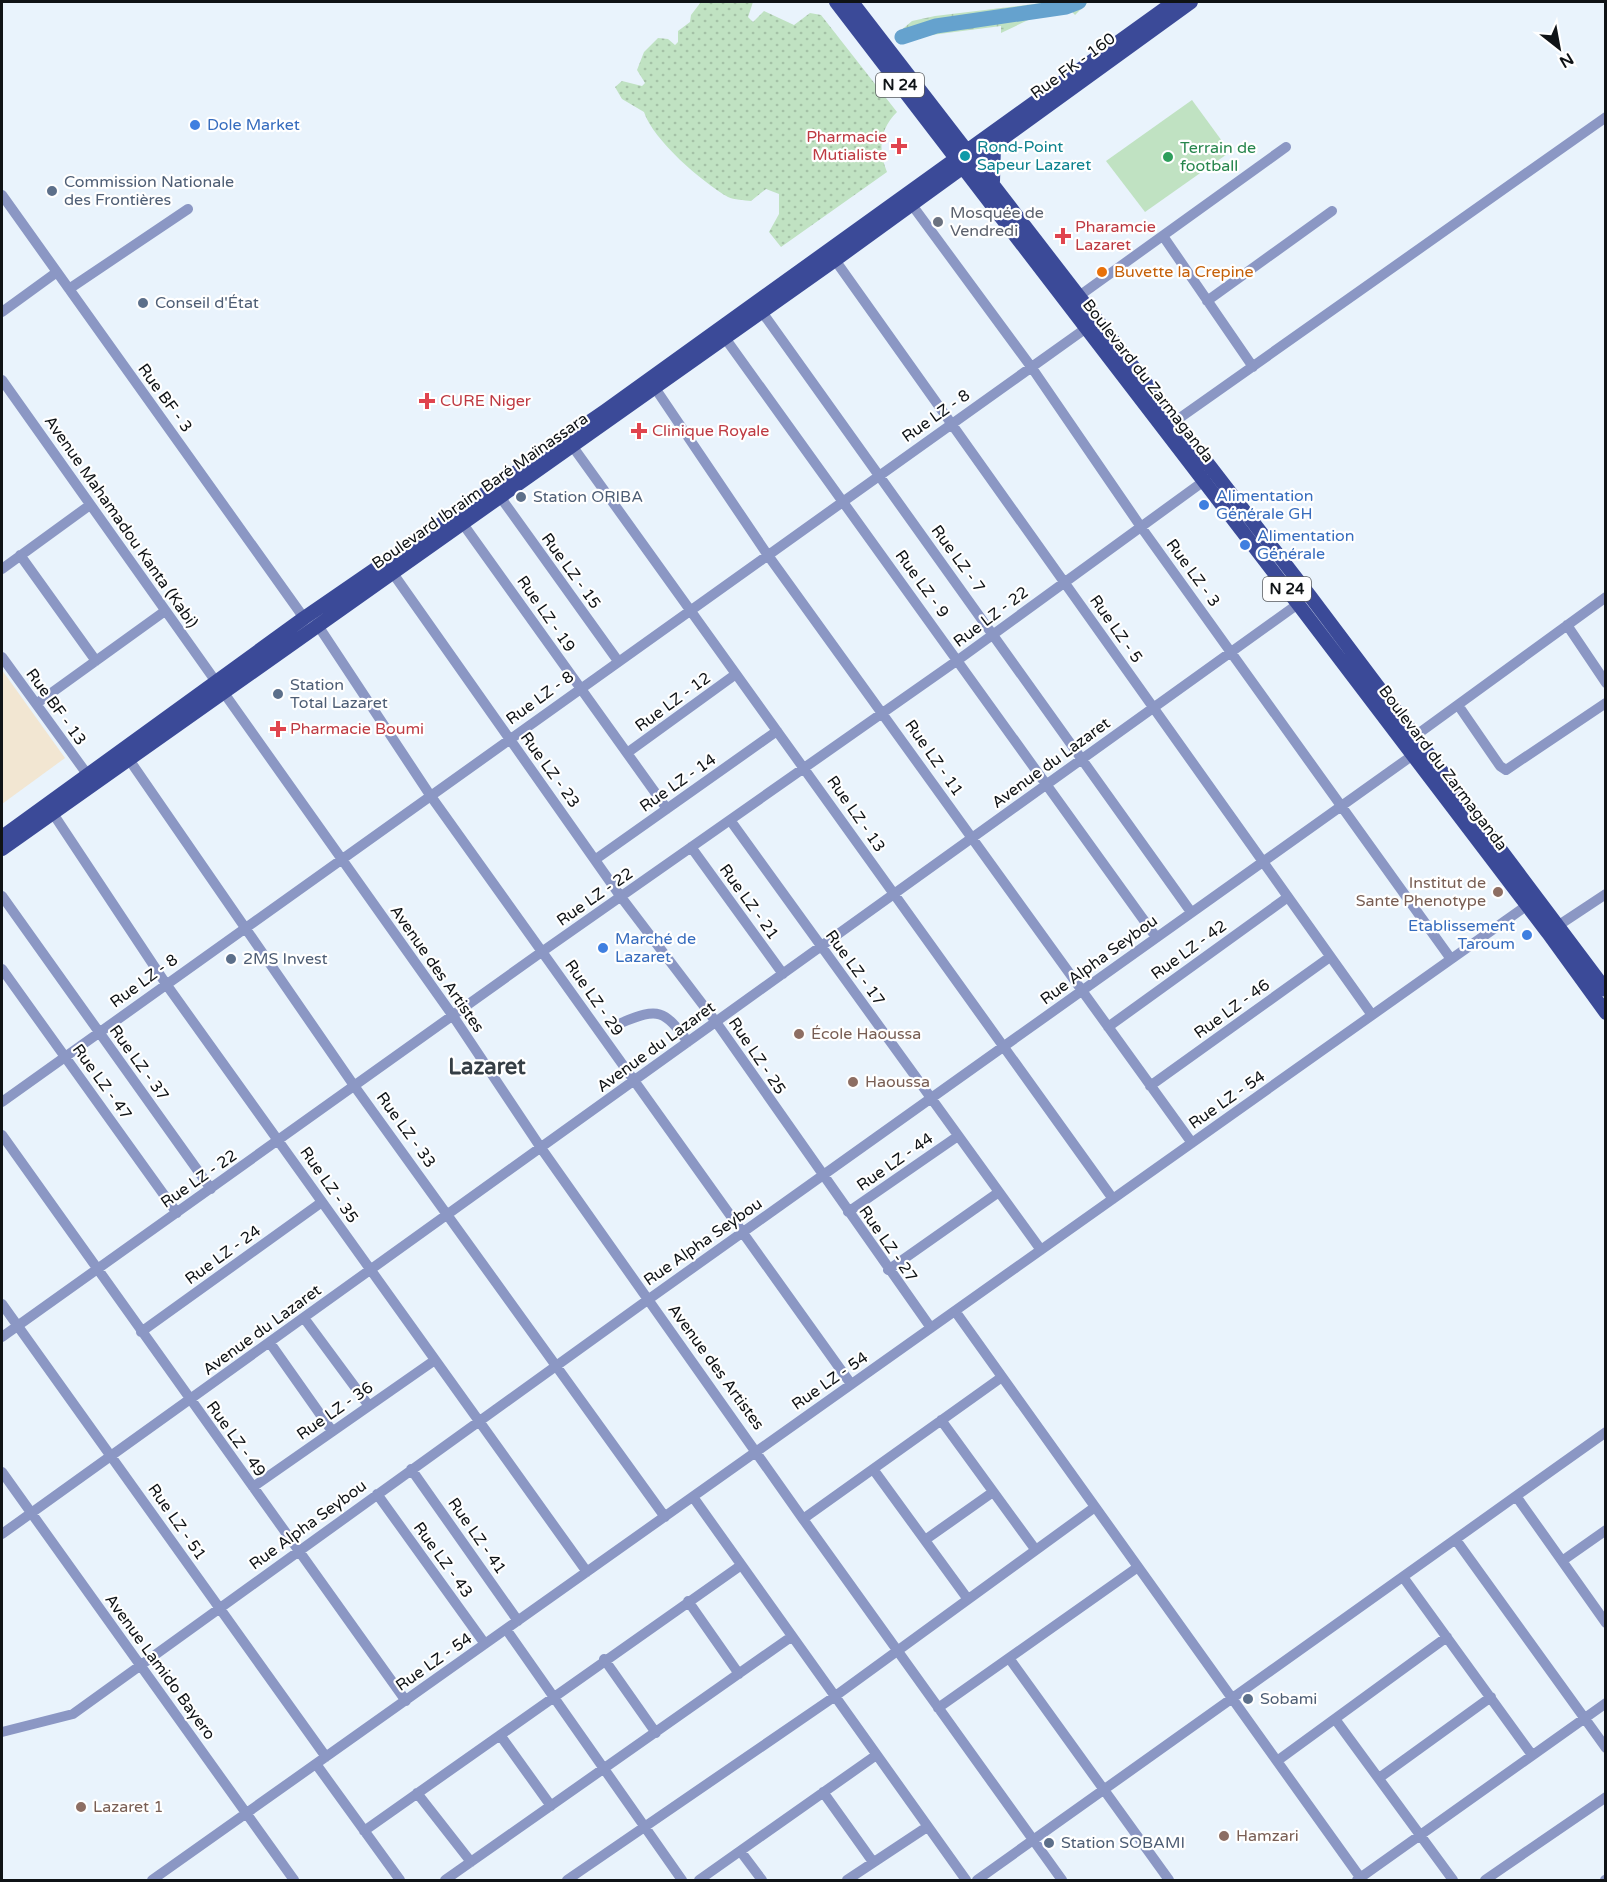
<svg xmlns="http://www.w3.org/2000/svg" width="1607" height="1882" viewBox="0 0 1607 1882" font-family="'Varela Round',sans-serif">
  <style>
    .education { fill: #f2e6d2 }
    .grass { fill: url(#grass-dots) }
    .wetland { fill: url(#wetland-marsh) }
    .pitch { fill: #c0e2c2 }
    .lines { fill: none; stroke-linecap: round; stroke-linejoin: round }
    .river { stroke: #65a2ce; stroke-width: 15 }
    .minor { stroke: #8b97c4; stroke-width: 10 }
    .major { stroke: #3b4a98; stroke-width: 14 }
    .shop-dot { fill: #3f7fe0; stroke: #fff; stroke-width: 2 }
    .health-dot { fill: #e0444e; stroke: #fff; stroke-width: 2 }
    .culture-dot { fill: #0f9aa8; stroke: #fff; stroke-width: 2 }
    .leisure-dot { fill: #2e9e5b; stroke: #fff; stroke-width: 2 }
    .service-dot { fill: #5c6f8a; stroke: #fff; stroke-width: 2 }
    .worship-dot { fill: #6b7280; stroke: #fff; stroke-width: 2 }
    .food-dot { fill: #e8710a; stroke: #fff; stroke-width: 2 }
    .education-dot { fill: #8d6e63; stroke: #fff; stroke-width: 2 }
    .labels { text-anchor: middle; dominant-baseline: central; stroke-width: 4.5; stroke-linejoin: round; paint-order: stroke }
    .shield { fill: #fff; stroke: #575a5c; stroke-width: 1.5 }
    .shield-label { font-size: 15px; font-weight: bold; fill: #0f1316 }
    .street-label { font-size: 16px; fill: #0f1316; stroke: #fff }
    .shop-label { font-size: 16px; fill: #366cbe; stroke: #fff; text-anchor: start }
    .health-label { font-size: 16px; fill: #be3a42; stroke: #fff; text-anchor: start }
    .culture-label { font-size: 16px; fill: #0d838f; stroke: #fff; text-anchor: start }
    .leisure-label { font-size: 16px; fill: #27864d; stroke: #fff; text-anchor: start }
    .service-label { font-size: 16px; fill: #4e5e75; stroke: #fff; text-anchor: start }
    .worship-label { font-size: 16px; fill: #5b616d; stroke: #fff; text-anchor: start }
    .food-label { font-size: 16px; fill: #c56008; stroke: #fff; text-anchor: start }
    .education-label { font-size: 16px; fill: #785e54; stroke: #fff; text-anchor: start }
    .district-label { font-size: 22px; font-weight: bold; fill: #353e45; stroke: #fff }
  </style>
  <defs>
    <pattern id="grass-dots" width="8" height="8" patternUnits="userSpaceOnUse" patternTransform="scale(1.5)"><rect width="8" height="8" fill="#c0e2c2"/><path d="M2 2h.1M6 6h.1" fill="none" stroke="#a4c1a6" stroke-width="1.8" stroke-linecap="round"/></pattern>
    <pattern id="wetland-marsh" width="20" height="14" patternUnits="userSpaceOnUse" patternTransform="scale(1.5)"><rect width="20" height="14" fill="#c0e2c2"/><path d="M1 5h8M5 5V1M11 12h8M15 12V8" fill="none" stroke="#a4c1a6"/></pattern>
  </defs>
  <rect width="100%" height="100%" fill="#e9f3fc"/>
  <!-- education -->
  <path class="education" d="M2,670L65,758L2,804Z"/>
  <!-- grass -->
  <path class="grass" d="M701,2H753L748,17L753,22L764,11L794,25L810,13L821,15L897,112C879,130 878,149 887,172L781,247L769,232L779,214V194L766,189L751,201C744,200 734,200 728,197C702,182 653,140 644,112L622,99L615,87L622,81L642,86L645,83L637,70L644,52L658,38L668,39L675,45L678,42V31L690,22L691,15Z"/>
  <!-- wetland -->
  <path class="wetland" d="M1050,2H1088L1075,15L1064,3L1001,33V26L916,37H902L898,33L912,21L935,16Z"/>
  <!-- pitch -->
  <path class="pitch" d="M1192,100L1230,152L1145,212L1106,161Z"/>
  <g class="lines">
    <!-- river -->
    <path class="river" d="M902,37L936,26L1066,7L1079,2"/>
    <!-- minor -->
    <path class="minor" d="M2,195L304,618
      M912,205L1032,368L1141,527L1451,959
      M1163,236L1253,367
      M835,260L1372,1015
      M69,289L188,209
      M1079,296L1286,147
      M1207,301L1332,211
      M2,312L57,272
      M762,312L1191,912
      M725,338L1156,937
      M2,380L453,1016L541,1148L803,1519L1062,1880
      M655,388L767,554L1192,1143
      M1174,422L1606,117
      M573,447L1113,1199
      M501,498L618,661
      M463,524L667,809
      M20,555L96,661
      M2,569L90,505
      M392,572L621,897L716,1022L931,1328
      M317,624L430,795L851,1384
      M1567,625L1606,683
      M2,657L87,774
      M36,704L165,611
      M1458,705L1500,766L1506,770L1606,703
      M1415,736L1606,597
      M627,753L736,674
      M128,758L355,1087L665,1517
      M52,812L166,984L587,1572
      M730,820L1041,1250
      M691,847L783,974
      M596,859L777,731
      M2,896L211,1189
      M1553,929L1606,894
      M2,969L177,1213
      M621,1023C659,1007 664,1010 688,1042
      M1108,1027L1288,897
      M1150,1086L1330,957
      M2,1102L1092,324
      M2,1135L406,1701
      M848,1212L958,1136
      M888,1270L999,1192
      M2,1304L326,1757
      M955,1311L1362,1880
      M304,1318L369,1406
      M141,1332L322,1202
      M2,1337L543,951L958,660L1204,481
      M270,1343L332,1431
      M941,1420L1035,1549
      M411,1469L518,1621
      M873,1469L967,1598
      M2,1472L294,1880
      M253,1487L435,1360
      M377,1494L485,1644
      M1516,1496L1606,1623
      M693,1497L966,1880
      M803,1519L1002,1377
      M2,1534L1298,604
      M925,1540L993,1492
      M1456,1540L1606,1748
      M1562,1561L1606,1530
      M1403,1577L1532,1755
      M688,1601L739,1674
      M506,1629L682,1880
      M1009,1658L1169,1880
      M604,1659L656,1733
      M938,1708L1138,1567
      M1335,1719L1453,1880
      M2,1732L73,1714L649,1299L1413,755
      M500,1735L551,1806
      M1277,1761L1447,1637
      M316,1764L400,1880
      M1379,1778L1491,1697
      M823,1792L873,1862
      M417,1793L471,1862
      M364,1831L740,1566
      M741,1852L762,1880
      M152,1880L1526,906
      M445,1880L791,1637
      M567,1880L834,1697L1095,1507
      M699,1880L875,1756
      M847,1880L927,1827
      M977,1880L1606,1432
      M1357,1880L1606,1703
      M1485,1880L1606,1797
      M1605,1880H1606"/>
    <!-- major -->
    <path class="major" d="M836,2L1298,604L1548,933L1606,1013
      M852,2L1310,596L1606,990
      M993,181L994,145
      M2,837L304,618L605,411L1174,2
      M2,849L835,260L1191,2"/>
  </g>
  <!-- markers -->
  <g class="shop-dot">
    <circle cx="195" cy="125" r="6"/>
    <circle cx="1204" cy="505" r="6"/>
    <circle cx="1245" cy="545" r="6"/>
    <circle cx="1527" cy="935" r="6"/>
    <circle cx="603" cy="948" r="6"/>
  </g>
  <g class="health-dot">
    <path d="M896 137h6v6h6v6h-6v6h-6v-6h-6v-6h6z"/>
    <path d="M1060 227h6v6h6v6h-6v6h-6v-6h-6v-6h6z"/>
    <path d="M424 392h6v6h6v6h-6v6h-6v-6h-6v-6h6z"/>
    <path d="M636 422h6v6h6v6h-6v6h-6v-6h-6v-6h6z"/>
    <path d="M275 720h6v6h6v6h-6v6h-6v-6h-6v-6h6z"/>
  </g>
  <circle class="culture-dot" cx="965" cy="156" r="6"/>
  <circle class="leisure-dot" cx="1168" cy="157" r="6"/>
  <g class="service-dot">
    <circle cx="52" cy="191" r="6"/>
    <circle cx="143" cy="303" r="6"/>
    <circle cx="521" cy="497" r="6"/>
    <circle cx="278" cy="694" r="6"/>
    <circle cx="231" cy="959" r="6"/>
    <circle cx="1248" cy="1699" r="6"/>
    <circle cx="1049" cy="1843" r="6"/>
  </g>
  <circle class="worship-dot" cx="938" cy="222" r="6"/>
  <circle class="food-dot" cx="1102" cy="272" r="6"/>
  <g class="education-dot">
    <circle cx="1498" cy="892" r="6"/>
    <circle cx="799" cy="1034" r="6"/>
    <circle cx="853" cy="1082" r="6"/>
    <circle cx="81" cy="1807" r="6"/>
    <circle cx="1224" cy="1836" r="6"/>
  </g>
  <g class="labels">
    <!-- shield labels -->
    <g class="shield">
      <rect x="876" y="73" width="48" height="24" rx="4.5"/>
      <rect x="1263" y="577" width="48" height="24" rx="4.5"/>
    </g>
    <g class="shield-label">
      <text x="900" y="85">N 24</text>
      <text x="1287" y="589">N 24</text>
    </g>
    <!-- street labels -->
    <g class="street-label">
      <text transform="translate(1073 66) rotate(-36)">Rue FK - 160</text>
      <text transform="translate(1148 381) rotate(52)">Boulevard du Zarmaganda</text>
      <text transform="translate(165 398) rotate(54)">Rue BF - 3</text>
      <text transform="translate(936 416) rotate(-35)">Rue LZ - 8</text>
      <text transform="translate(480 491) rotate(-35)">Boulevard Ibraim Baré Maïnassara</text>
      <text transform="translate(121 522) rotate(55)">Avenue Mahamadou Kanta (Kabi)</text>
      <text transform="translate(958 559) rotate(54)">Rue LZ - 7</text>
      <text transform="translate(571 571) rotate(54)">Rue LZ - 15</text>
      <text transform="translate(1193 573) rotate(54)">Rue LZ - 3</text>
      <text transform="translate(922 584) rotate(54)">Rue LZ - 9</text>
      <text transform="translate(546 614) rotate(55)">Rue LZ - 19</text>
      <text transform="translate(991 617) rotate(-37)">Rue LZ - 22</text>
      <text transform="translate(1116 629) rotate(55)">Rue LZ - 5</text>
      <text transform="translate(540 698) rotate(-36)">Rue LZ - 8</text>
      <text transform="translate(673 702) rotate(-36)">Rue LZ - 12</text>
      <text transform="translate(56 707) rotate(54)">Rue BF - 13</text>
      <text transform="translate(934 758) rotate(55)">Rue LZ - 11</text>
      <text transform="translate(1051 763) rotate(-36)">Avenue du Lazaret</text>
      <text transform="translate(1443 768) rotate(53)">Boulevard du Zarmaganda</text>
      <text transform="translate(550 770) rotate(54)">Rue LZ - 23</text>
      <text transform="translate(678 783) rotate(-35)">Rue LZ - 14</text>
      <text transform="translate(856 814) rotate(55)">Rue LZ - 13</text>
      <text transform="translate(595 897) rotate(-35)">Rue LZ - 22</text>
      <text transform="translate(749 902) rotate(54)">Rue LZ - 21</text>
      <text transform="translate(1189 950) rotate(-36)">Rue LZ - 42</text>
      <text transform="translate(1099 960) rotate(-36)">Rue Alpha Seybou</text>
      <text transform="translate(855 968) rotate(54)">Rue LZ - 17</text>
      <text transform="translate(437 969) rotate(55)">Avenue des Artistes</text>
      <text transform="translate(144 981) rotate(-36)">Rue LZ - 8</text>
      <text transform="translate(594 998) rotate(55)">Rue LZ - 29</text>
      <text transform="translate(1232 1009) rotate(-36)">Rue LZ - 46</text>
      <text transform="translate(656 1047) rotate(-36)">Avenue du Lazaret</text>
      <text transform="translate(757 1056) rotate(56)">Rue LZ - 25</text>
      <text transform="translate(139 1063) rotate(54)">Rue LZ - 37</text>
      <text transform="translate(102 1082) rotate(54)">Rue LZ - 47</text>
      <text transform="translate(1227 1100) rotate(-35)">Rue LZ - 54</text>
      <text transform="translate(406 1130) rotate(54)">Rue LZ - 33</text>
      <text transform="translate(895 1162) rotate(-35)">Rue LZ - 44</text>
      <text transform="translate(199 1179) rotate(-35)">Rue LZ - 22</text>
      <text transform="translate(329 1185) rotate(55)">Rue LZ - 35</text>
      <text transform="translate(703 1242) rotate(-35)">Rue Alpha Seybou</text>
      <text transform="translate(888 1244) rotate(55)">Rue LZ - 27</text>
      <text transform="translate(223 1255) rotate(-36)">Rue LZ - 24</text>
      <text transform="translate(262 1330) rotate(-36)">Avenue du Lazaret</text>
      <text transform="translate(716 1367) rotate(54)">Avenue des Artistes</text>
      <text transform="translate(830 1381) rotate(-35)">Rue LZ - 54</text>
      <text transform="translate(335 1411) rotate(-35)">Rue LZ - 36</text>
      <text transform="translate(236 1439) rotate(54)">Rue LZ - 49</text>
      <text transform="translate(177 1522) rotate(55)">Rue LZ - 51</text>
      <text transform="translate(308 1525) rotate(-36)">Rue Alpha Seybou</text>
      <text transform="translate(477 1536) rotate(55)">Rue LZ - 41</text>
      <text transform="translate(443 1560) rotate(54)">Rue LZ - 43</text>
      <text transform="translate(434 1662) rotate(-35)">Rue LZ - 54</text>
      <text transform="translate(160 1667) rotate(54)">Avenue Lamido Bayero</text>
    </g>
    <!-- shop labels -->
    <g class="shop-label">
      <text x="207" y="125">Dole Market</text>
      <text x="1216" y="496">Alimentation<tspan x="1216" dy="18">Générale GH</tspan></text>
      <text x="1257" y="536">Alimentation<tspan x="1257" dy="18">Générale</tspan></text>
      <text x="1515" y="926" text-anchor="end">Etablissement<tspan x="1515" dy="18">Taroum</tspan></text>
      <text x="615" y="939">Marché de<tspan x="615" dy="18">Lazaret</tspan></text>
    </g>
    <!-- health labels -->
    <g class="health-label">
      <text x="887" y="137" text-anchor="end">Pharmacie<tspan x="887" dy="18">Mutialiste</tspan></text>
      <text x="1075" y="227">Pharamcie<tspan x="1075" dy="18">Lazaret</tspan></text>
      <text x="440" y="401">CURE Niger</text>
      <text x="652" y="431">Clinique Royale</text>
      <text x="290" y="729">Pharmacie Boumi</text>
    </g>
    <!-- culture labels -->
    <g class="culture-label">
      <text x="977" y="147">Rond-Point<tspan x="977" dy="18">Sapeur Lazaret</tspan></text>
    </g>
    <!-- leisure labels -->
    <g class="leisure-label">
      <text x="1180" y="148">Terrain de<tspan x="1180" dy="18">football</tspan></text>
    </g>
    <!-- service labels -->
    <g class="service-label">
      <text x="64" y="182">Commission Nationale<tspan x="64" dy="18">des Frontières</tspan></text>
      <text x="155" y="303">Conseil d'État</text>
      <text x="533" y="497">Station ORIBA</text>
      <text x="290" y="685">Station<tspan x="290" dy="18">Total Lazaret</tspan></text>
      <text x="243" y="959">2MS Invest</text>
      <text x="1260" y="1699">Sobami</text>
      <text x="1061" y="1843">Station SOBAMI</text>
    </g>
    <!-- worship labels -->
    <g class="worship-label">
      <text x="950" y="213">Mosquée de<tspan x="950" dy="18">Vendredi</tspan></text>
    </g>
    <!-- food labels -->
    <g class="food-label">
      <text x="1114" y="272">Buvette la Crepine</text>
    </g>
    <!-- education labels -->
    <g class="education-label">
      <text x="1486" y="883" text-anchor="end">Institut de<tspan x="1486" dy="18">Sante Phenotype</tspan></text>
      <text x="811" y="1034">École Haoussa</text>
      <text x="865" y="1082">Haoussa</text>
      <text x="93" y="1807">Lazaret 1</text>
      <text x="1236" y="1836">Hamzari</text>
    </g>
    <!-- district labels -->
    <g class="district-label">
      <text x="487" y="1067">Lazaret</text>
    </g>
  </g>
  <!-- border -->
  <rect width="1607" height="1882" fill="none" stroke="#0f1316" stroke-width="6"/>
  <!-- north arrow -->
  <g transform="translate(1559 48) rotate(149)" stroke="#ffffff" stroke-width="4.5" paint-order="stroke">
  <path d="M0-4.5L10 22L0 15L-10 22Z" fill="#0f1316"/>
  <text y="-9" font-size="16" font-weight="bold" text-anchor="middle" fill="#0f1316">N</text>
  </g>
</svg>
